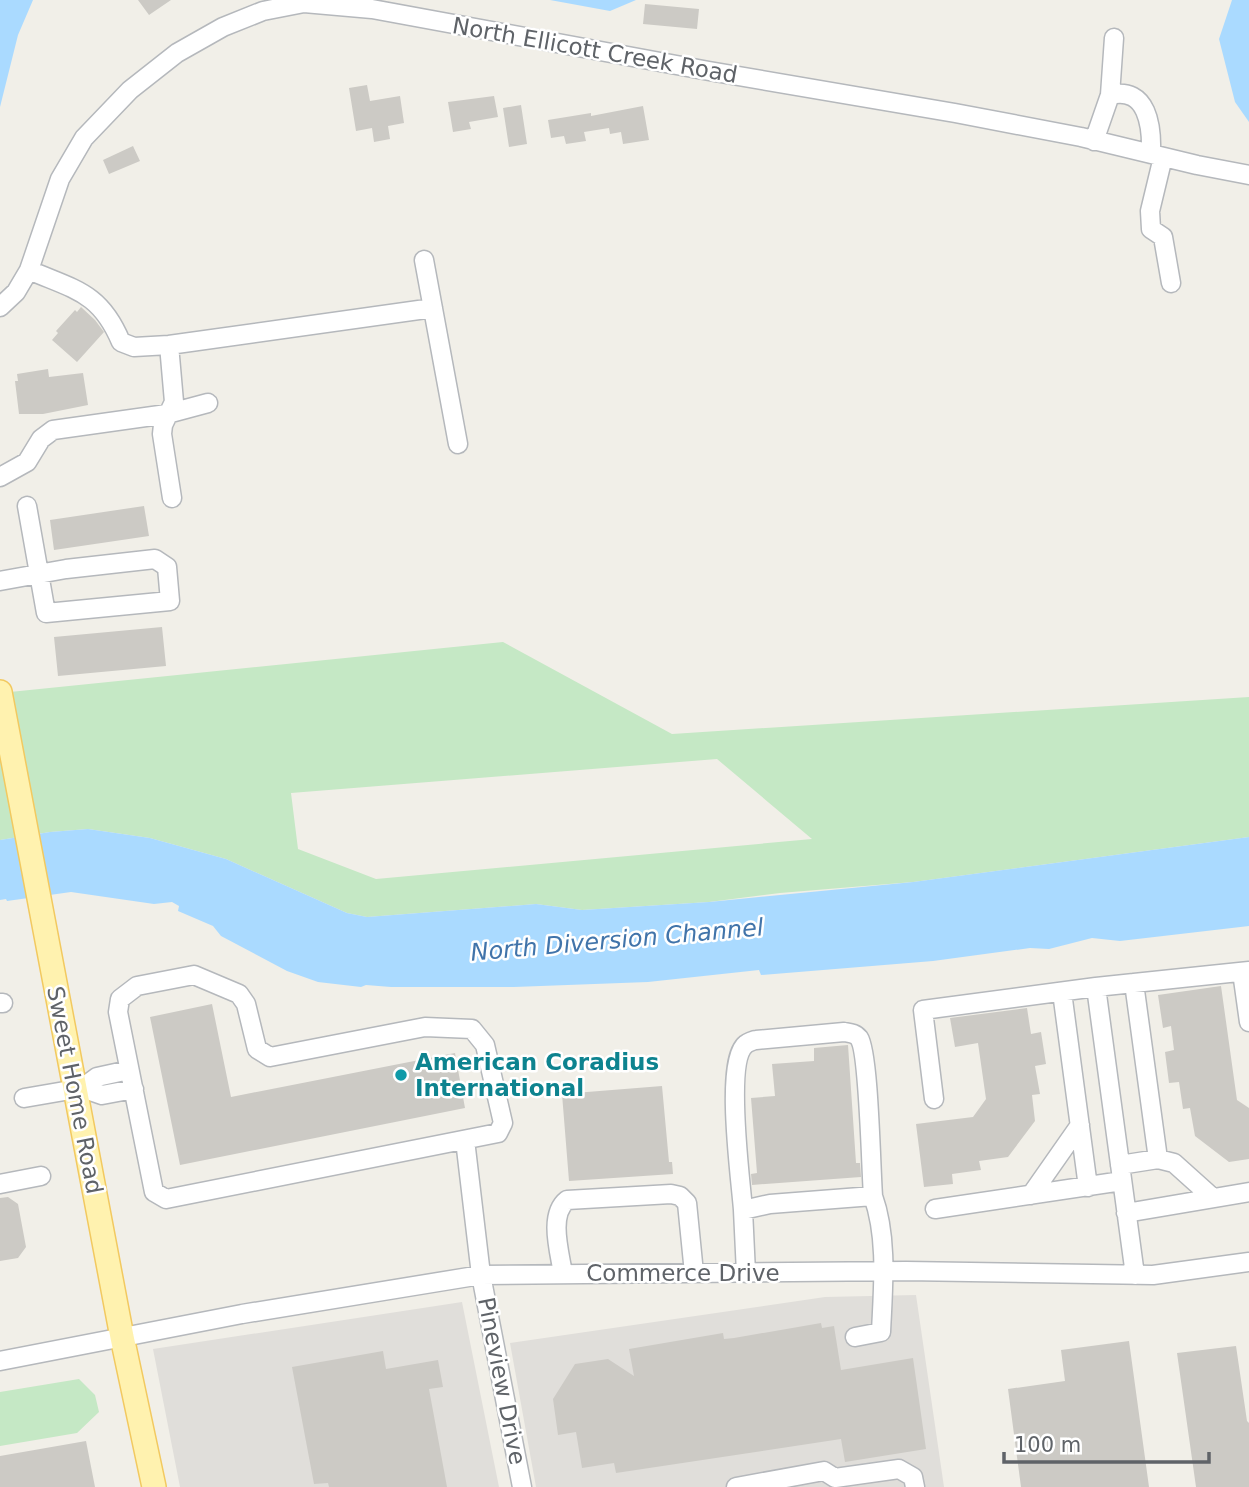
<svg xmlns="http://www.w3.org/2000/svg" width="1249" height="1487" viewBox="0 0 1249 1487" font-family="'DejaVu Sans',sans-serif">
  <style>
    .industrial { fill: #e0deda }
    .green { fill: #c5e8c5; fill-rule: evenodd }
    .water { fill: #aadaff }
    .building { fill: #cccac5 }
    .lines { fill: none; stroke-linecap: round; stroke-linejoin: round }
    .minor-casing { stroke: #b5b8bc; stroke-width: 21 }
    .major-casing { stroke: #f2c960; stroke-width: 26 }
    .minor { stroke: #fff; stroke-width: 18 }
    .major { stroke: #fff2af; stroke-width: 23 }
    .culture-dot { fill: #0f9aa8; stroke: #fff; stroke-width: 2.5 }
    .labels { text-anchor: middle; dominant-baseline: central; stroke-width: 5; stroke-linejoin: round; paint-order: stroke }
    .street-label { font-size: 23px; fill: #5f6368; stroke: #fff }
    .culture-label { font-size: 23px; font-weight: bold; fill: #0d838f; stroke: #fff; text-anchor: start }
    .water-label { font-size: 24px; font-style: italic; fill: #4174aa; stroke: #fff }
  </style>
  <rect width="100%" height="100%" fill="#f1efe8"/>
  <!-- industrial -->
  <path class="industrial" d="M916,1295L944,1487H536L510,1343L825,1297Z
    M462,1302L499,1487H180L153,1349Z"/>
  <!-- green -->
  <path class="green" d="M503,642L672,734L1249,697V837L913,882L780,893L709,902L582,910L536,904L367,917L347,913L226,859L150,838L88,829L50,832L0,840V693ZM717,759L812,839L376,879L298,849L291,793Z
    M79,1379L95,1395L99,1412L77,1433L0,1446V1392Z"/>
  <!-- water -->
  <path class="water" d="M0,0H33L18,35L0,107Z
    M550,0H636L610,11Z
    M1232,0H1249V122L1235,102L1219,39Z
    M88,829L150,838L226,859L347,913L367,917L536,904L582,910L709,902L913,882L1249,837V926L1120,941L1092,938L1049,949L1030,948L933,961L761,975L759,970L648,982L514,987H391L366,985L361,987L318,982L287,971L221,936L213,926L178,911L179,906L172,902L154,904L71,892L7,901L6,899L0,900V840L50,832Z"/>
  <!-- building -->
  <path class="building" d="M138,0H171L149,15Z
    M645,4L699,9L697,29L643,24Z
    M367,85L370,101L400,96L404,123L388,126L390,139L374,142L372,128L356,131L349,88Z
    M494,96L498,117L469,122L471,129L453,132L448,102Z
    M521,105L527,144L509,147L503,108Z
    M643,106L649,140L623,144L621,132L610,134L609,128L584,132L586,141L566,144L564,136L551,138L548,120L591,113V116Z
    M133,146L140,161L109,174L103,160Z
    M81,307L95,320L104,332L77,362L52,340L58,333L56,331L75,310L77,312Z
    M48,369L49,377L83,373L88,405L43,414H19L15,381H18L17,374Z
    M144,506L149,536L54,550L50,520Z
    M162,627L166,666L58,676L54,637Z
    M1221,986L1237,1100L1249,1108V1159L1229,1162L1195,1136L1190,1108L1183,1109L1179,1082L1169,1083L1165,1052L1174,1050L1171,1026L1163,1028L1158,995Z
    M212,1004L231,1097L455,1053L465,1108L180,1165L150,1017Z
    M1027,1008L1031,1034L1041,1032L1046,1064L1035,1066L1040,1094L1032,1095L1035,1121L1008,1157L979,1161L981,1170L952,1174L953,1184L924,1187L916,1124L973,1117L986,1099L978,1043L955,1047L950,1018Z
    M848,1045L856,1163H860L861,1177L752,1185L751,1174L757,1173L751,1098L775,1096L772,1064L814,1061V1048Z
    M662,1086L669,1162H672L673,1174L569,1181L562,1094Z
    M8,1197L18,1204L26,1247L18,1258L0,1261V1198Z
    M821,1323L822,1328L834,1326L841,1370L913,1358L926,1449L845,1462L841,1439L616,1473L614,1463L582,1468L576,1432L558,1435L553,1399L575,1364L608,1359L634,1376L629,1349L723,1333L724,1339L734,1338Z
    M1129,1341L1149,1487H1021L1008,1389L1065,1381L1061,1350Z
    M1236,1346L1247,1421L1249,1423V1487H1196L1177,1353Z
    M383,1351L386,1369L438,1360L443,1387L429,1389L447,1487H329L328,1483L314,1484L292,1367Z
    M86,1441L95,1487H0V1456Z"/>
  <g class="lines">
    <!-- minor casing -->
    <g class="minor-casing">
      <path id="minor" d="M1110,95L1114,38
        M1094,141L1110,95C1148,86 1152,127 1151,154
        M1163,157L1150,211L1151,229L1163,237L1171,283
        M424,260L458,444
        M29,270C75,290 100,292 121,342L134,347L169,345L433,308
        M0,307L16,292L29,270L60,179L84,138L130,90L177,53L223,27L263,11L304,3L372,9L709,71L955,113L1081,137L1197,165L1249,175
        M169,345L174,402L163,425L162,434L172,498
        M0,477L27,462L41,439L53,430L167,414L208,403
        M0,581L66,569L155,559L167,567L170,601L46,613L27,506
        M1242,972L1249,1022
        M194,975L239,994L246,1004L257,1049L270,1057L425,1027L472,1029L485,1045L503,1123L498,1133L166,1199L154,1192L118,1012L120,999L137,986Z
        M1096,987L1134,983
        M1062,992L1088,1187
        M0,1003H3
        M129,1070L97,1077L82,1088L102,1095L134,1089
        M24,1098L82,1088
        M934,1099L923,1010L1096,987L1135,1275
        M465,1140L481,1275L522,1487
        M1158,1159L1134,983L1249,971
        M1120,1165L1158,1159L1174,1163L1213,1198
        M0,1184L41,1176
        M1031,1195L1080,1125
        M935,1209L1122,1181
        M743,1210C741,1181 724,1061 746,1044C747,1043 754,1040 756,1040L844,1032C850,1033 855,1033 859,1038C869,1052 871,1171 873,1196
        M1126,1213L1249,1192
        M746,1273L743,1210L770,1204L873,1196C888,1238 883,1288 881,1332L855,1337
        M563,1274C560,1253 548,1215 567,1200L671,1194L680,1196L687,1203L694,1273
        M0,1361L242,1314L481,1275L906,1271L1153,1275L1249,1262
        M736,1487L824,1471L835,1478L899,1469L913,1477L915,1487"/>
    </g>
    <!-- major casing -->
    <g class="major-casing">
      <path id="major" d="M0,692L122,1337L154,1487"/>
    </g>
    <!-- minor -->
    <use href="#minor" class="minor"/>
    <!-- major -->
    <use href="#major" class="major"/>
  </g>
  <!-- markers -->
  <circle class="culture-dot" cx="401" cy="1075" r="7"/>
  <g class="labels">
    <!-- street labels -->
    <g class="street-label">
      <text transform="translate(595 50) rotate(10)">North Ellicott Creek Road</text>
      <text transform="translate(75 1090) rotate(79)">Sweet Home Road</text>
      <text x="683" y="1273">Commerce Drive</text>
      <text transform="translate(502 1381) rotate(79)">Pineview Drive</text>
    </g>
    <!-- culture labels -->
    <g class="culture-label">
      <text x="415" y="1062">American Coradius<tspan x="415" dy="26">International</tspan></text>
    </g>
    <!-- water labels -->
    <g class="water-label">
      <text transform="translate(617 940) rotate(-5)">North Diversion Channel</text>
    </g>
  </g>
  <!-- scale -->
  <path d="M1004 1452v10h205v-10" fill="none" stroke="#5f6368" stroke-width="3.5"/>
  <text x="1014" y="1452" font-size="21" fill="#5f6368" stroke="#ffffff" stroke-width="5" paint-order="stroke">100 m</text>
</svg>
